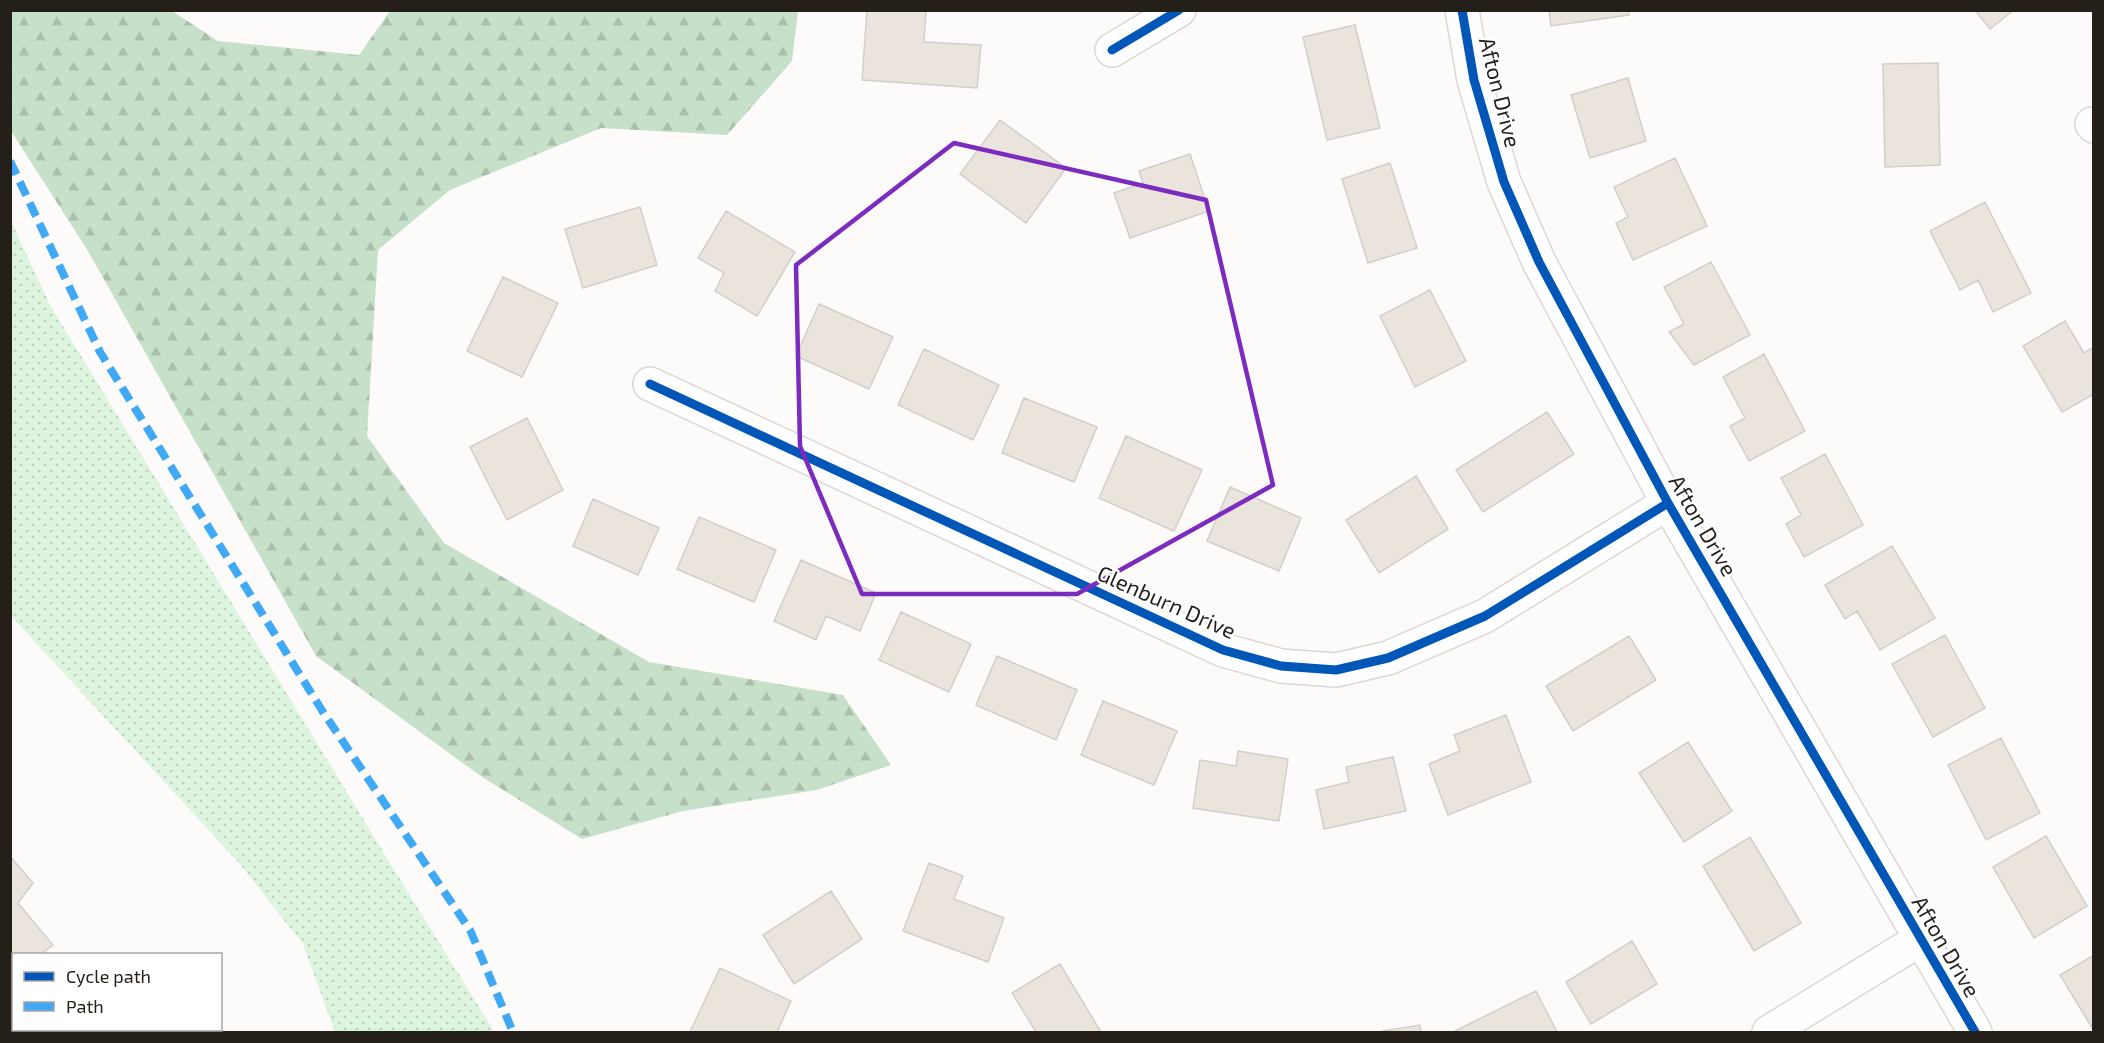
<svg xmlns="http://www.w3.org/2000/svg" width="2104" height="1043" viewBox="0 0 2104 1043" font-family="'Exo 2',sans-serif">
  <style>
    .green { fill: url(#green-dots) }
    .forest { fill: url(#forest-firs) }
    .building { fill: #ebe4dc; stroke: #d2cecb; stroke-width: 1.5 }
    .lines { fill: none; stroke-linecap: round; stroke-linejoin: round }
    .minor-casing { stroke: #dbd7d3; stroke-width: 36 }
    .minor { stroke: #fffefe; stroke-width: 33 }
    .quiet { stroke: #3fa9f5; stroke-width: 8; stroke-dasharray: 15 8; stroke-linecap: butt }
    .cycleway-casing { stroke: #fff; stroke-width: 13 }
    .cycleway { stroke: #0057b8; stroke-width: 9 }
    .marked { fill: none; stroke: #7b2cbf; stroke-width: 4.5; stroke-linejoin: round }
    .labels { text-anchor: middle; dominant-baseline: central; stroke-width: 4.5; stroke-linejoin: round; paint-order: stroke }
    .street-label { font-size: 22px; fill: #251f1a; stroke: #fff }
  </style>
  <defs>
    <pattern id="green-dots" width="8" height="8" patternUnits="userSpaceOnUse" patternTransform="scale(1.5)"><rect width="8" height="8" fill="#ddf4df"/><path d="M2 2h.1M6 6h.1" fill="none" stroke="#bed1bf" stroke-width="1.8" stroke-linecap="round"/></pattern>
    <pattern id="forest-firs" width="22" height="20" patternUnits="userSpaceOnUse" patternTransform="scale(1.5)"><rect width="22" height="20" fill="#c7e0c9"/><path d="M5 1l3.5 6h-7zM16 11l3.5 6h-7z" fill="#abc0ac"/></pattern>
  </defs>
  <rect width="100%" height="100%" fill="#fdfbf9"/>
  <!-- green -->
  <path class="green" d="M10,219L50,305L404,886L491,1026L493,1032H335L303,944L239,863L11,616Z"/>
  <!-- forest -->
  <path class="forest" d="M11,10L172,11L218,41L359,55L390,11H798L792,61L727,135L601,128L450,190L378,250L367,436L444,543L649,662L843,695L891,765L817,790L683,811L582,839L482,777L316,656L88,251L11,131Z"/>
  <!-- building -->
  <path class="building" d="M867,10H926L924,42L981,45L977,88L862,80Z
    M1549,10H1628L1629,15L1551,26Z
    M1975,10H2014L1990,29Z
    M1355,25L1380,128L1327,140L1303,37Z
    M1938,63L1940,165L1885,167L1883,64Z
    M1628,78L1646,141L1590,158L1571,95Z
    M1000,120L1066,168L1026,223L960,174Z
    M1190,154L1209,211L1130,238L1114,193L1143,183L1139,171Z
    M1675,158L1707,226L1633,260L1616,223L1628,217L1614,187Z
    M1390,163L1417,248L1368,263L1342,179Z
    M1985,202L2031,293L1993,312L1978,280L1960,290L1930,231Z
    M640,207L657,265L583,288L565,229Z
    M726,211L795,252L757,316L715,291L724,273L698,258Z
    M1711,262L1750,335L1694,365L1669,332L1684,324L1664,287Z
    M503,277L558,303L522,377L467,351Z
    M1430,290L1466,361L1415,387L1380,316Z
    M819,304L893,337L869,389L796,356Z
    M2065,321L2084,353L2094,347V394L2062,412L2023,346Z
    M924,349L999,385L973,440L898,405Z
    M1764,354L1805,431L1749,461L1730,426L1745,418L1723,377Z
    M1024,398L1097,427L1074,482L1002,453Z
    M1547,412L1574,454L1483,512L1456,470Z
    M527,418L563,490L507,520L470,447Z
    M1126,436L1202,470L1174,531L1099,498Z
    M1825,454L1863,525L1804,557L1786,524L1801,515L1781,478Z
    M1416,476L1448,529L1379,573L1346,520Z
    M1230,487L1301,518L1279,571L1207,541Z
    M593,499L659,528L638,575L573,546Z
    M699,517L776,550L754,602L677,569Z
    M1892,546L1935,618L1880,650L1857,611L1845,619L1825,585Z
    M801,560L876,593L860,631L826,616L816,640L774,621Z
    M901,612L971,644L949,692L879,660Z
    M1945,635L1985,708L1933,737L1892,664Z
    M1629,636L1656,680L1573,731L1546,686Z
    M997,656L1077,690L1056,740L976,705Z
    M1103,701L1177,731L1154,785L1081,755Z
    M1506,715L1531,782L1448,815L1429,764L1460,751L1454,735Z
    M2001,738L2040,813L1986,840L1948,765Z
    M1688,742L1732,811L1684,842L1639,773Z
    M1238,751L1288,759L1279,821L1193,808L1200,760L1236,766Z
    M1393,757L1406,811L1324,829L1316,790L1349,782L1346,767Z
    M2046,836L2087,906L2034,938L1993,867Z
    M1750,837L1801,923L1754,951L1703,866Z
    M10,856L33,883L18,903L53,945L41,954H14V978L10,980Z
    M929,863L963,876L954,899L1004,918L988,962L903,931Z
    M831,891L862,939L794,984L763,935Z
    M1632,941L1657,984L1591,1024L1566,982Z
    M2094,955V1031L2060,975Z
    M1060,964L1101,1032H1036L1012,993Z
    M720,968L791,1001L777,1032H690Z
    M1536,991L1557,1032H1453Z
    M1420,1025L1421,1032H1377Z
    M96,1030H182L178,1032H98Z"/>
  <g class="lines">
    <!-- minor casing -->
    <g class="minor-casing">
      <path id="minor" d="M1462,10L1474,80L1504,182L1539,262L1668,503L1975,1032
        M1112,50L1179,10
        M2092,124L2094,126
        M650,384L1223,650L1281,666L1336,670L1388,658L1485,616L1668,503
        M1769,1032L1911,945L1922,941"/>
    </g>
    <!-- minor -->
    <use href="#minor" class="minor"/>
    <!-- quiet -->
    <path class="quiet" d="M10,161L100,352L323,712L470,930L513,1032"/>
    <!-- cycleway casing -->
    <g class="cycleway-casing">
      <path id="cycleway" d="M1462,10L1474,80L1504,182L1539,262L1668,503L1975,1032
        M1112,50L1179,10
        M650,384L1223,650L1281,666L1336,670L1388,658L1485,616L1668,503"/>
    </g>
    <!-- cycleway -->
    <use href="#cycleway" class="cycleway"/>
  </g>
  <!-- marked area -->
  <path class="marked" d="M954,143L1206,200L1273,485L1077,594H862L800,446L796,265Z"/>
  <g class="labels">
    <!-- street labels -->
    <g class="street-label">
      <text transform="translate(1501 92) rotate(76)">Afton Drive</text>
      <text transform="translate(1704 525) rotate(60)">Afton Drive</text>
      <text transform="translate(1167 601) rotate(24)">Glenburn Drive</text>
      <text transform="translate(1947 946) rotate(60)">Afton Drive</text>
    </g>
  </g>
  <!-- border -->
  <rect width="2104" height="1043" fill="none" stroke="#251f1a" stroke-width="24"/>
  <!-- legend -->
  <rect x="12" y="953" width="210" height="78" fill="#ffffff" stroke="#a8a5a3" stroke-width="1.5"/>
  <rect x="24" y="972" width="30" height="9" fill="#0057b8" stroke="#a8a5a3" stroke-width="1.5"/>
  <text x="66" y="983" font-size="18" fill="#251f1a">Cycle path</text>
  <rect x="24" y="1002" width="30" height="9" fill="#3fa9f5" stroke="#a8a5a3" stroke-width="1.5"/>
  <text x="66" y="1013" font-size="18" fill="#251f1a">Path</text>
</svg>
